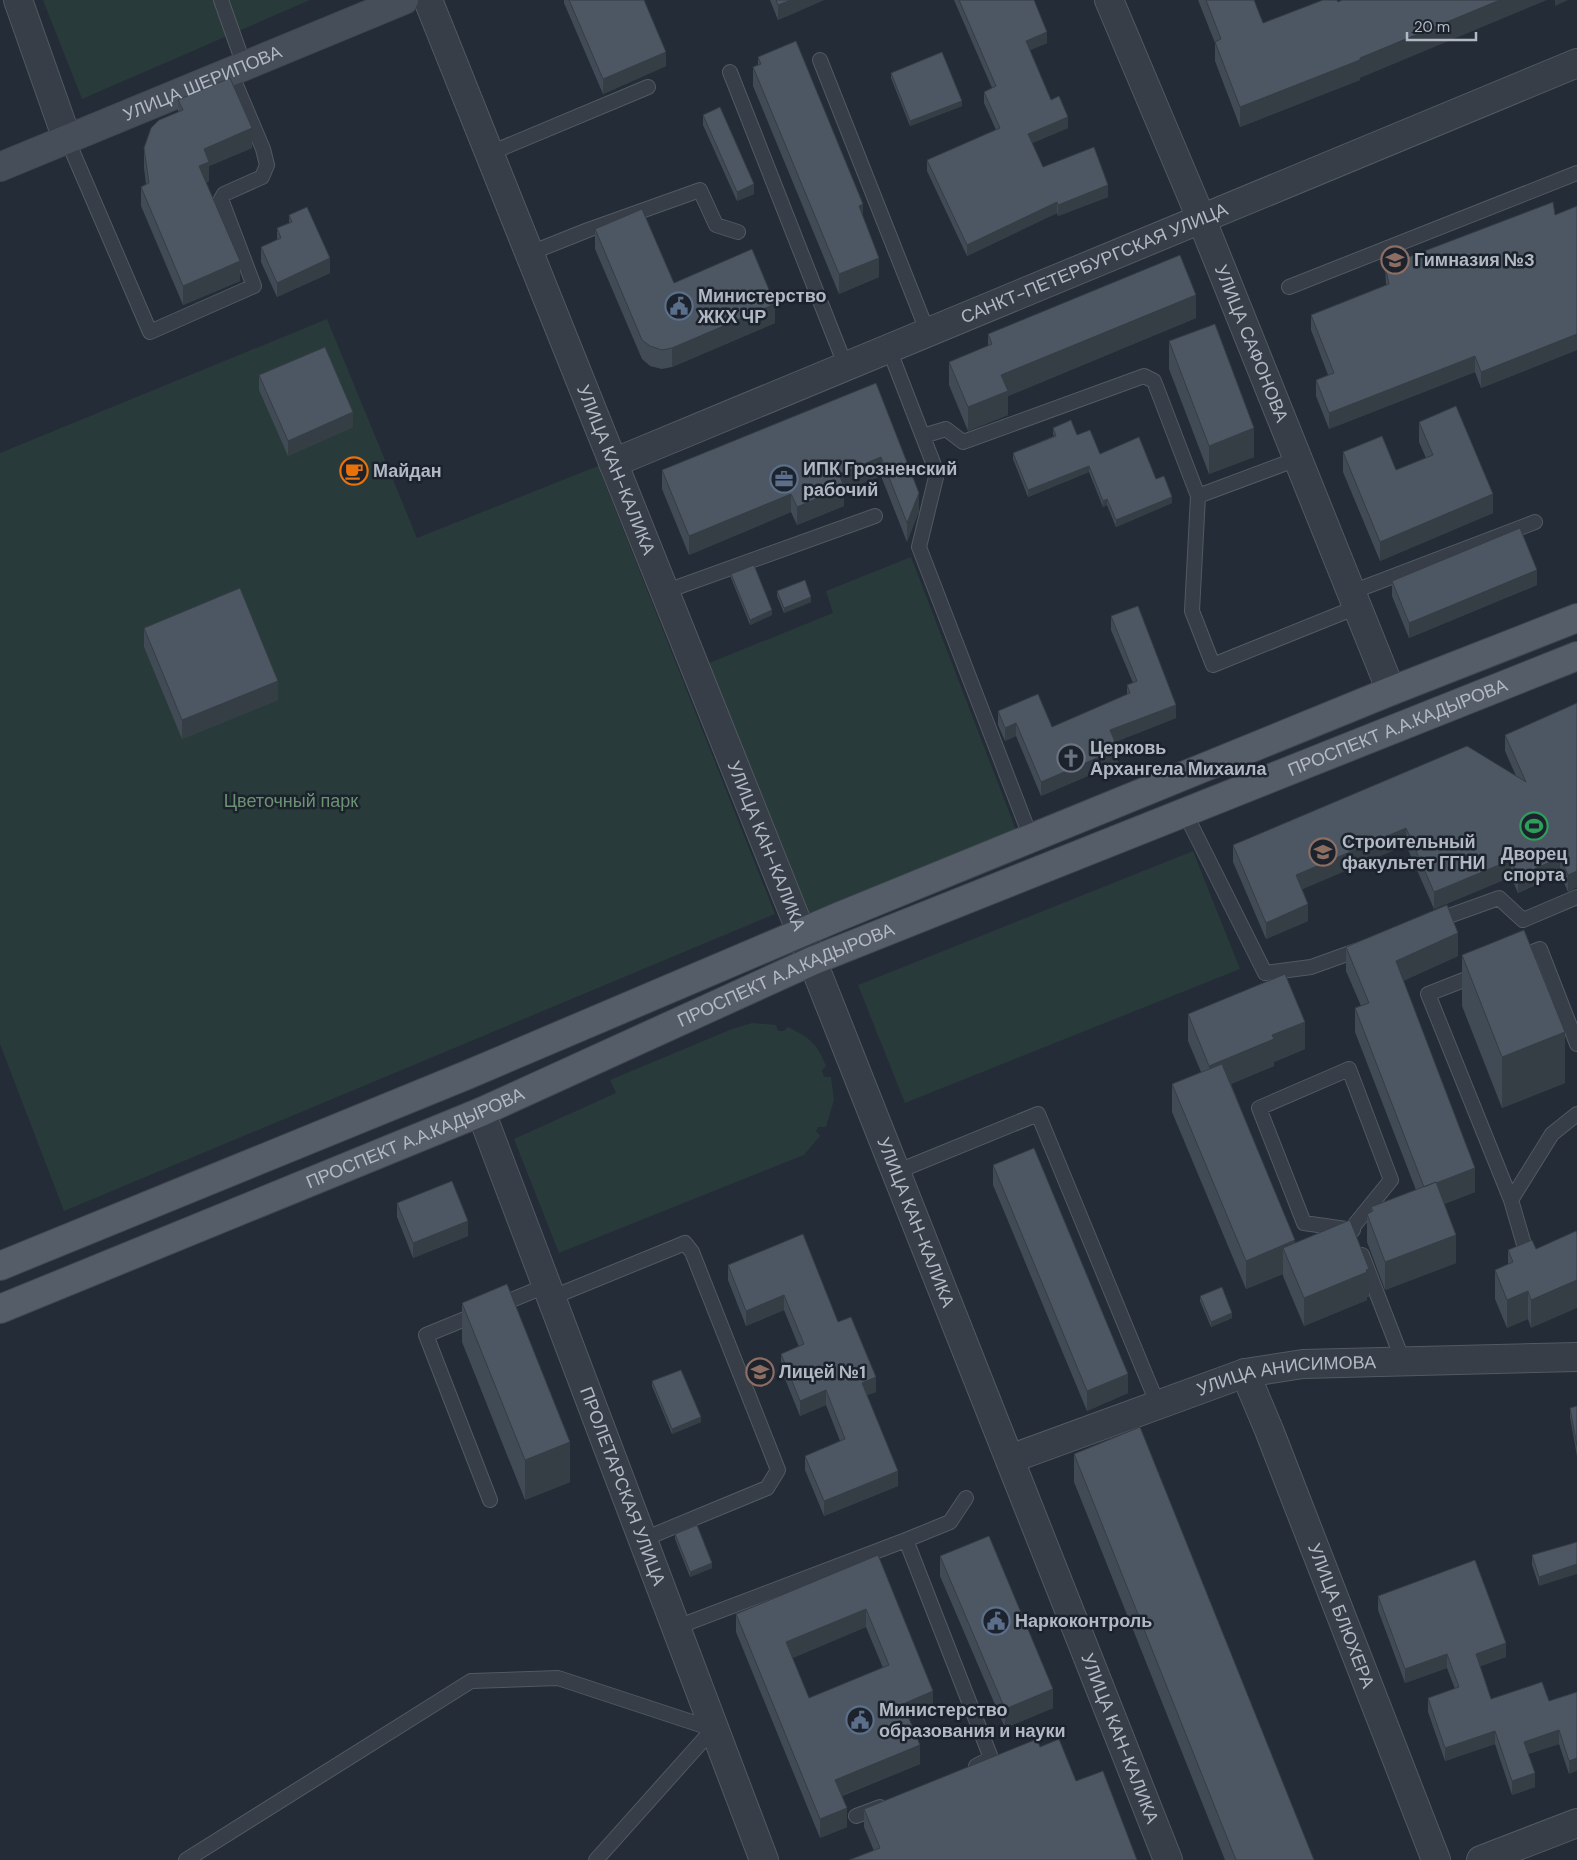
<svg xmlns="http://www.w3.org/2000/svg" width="1577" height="1860" viewBox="0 0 1577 1860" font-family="'DM Sans',sans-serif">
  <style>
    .green { fill: #293a3a }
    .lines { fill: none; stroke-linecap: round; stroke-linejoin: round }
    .service-casing { stroke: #525962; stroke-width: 16 }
    .minor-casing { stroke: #525962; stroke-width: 30 }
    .tertiary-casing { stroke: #525962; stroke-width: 30 }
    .secondary-casing { stroke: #404751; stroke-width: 30 }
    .primary-casing { stroke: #404751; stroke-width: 30 }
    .service { stroke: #373e48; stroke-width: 14 }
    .minor { stroke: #373e48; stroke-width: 28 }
    .tertiary { stroke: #373e48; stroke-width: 28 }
    .secondary { stroke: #464e5a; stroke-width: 28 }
    .primary { stroke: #555d68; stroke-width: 28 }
    .wall { fill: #414b55; fill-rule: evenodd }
    .shaded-wall { fill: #353d45 }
    .building { fill: #4c5763; stroke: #353d45; fill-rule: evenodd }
    .labels { text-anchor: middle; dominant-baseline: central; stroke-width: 5; stroke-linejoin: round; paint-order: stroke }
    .street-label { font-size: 18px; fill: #b2b9c4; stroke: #1c232c }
    .poi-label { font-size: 18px; font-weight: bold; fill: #b2b9c4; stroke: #1c232c; text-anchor: start }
    .park-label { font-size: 18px; fill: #6c9274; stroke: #1c232c }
  </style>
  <rect width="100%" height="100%" fill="#242c37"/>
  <!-- green -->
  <path class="green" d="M43,0H310L82,99Z
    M327,319L417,538L598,466L775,914L64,1211L0,1044V453Z
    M911,557L1016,830L809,913L709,663L833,613L826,591Z
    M1193,851L1240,969L905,1103L858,985Z
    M752,1023L776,1025L778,1031H784L788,1027C810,1038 817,1043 826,1066L822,1070L824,1077H831L834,1100L826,1127H818L816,1131L820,1136L804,1155L559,1253L514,1139L616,1093L610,1080L732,1029Z"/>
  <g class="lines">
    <!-- service casing -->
    <g class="service-casing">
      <path id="service" d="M221,0L244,65
        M820,60L928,333
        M730,72L846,367
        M67,139L150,332L254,286L221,199L224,194L262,177L267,165L263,149L230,71
        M488,154L648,87
        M528,254L588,230L700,190L716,225L738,232
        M1289,287L1577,173
        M889,349L937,473L919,547L1031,838
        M923,436L946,429L963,442L1144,376L1154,381L1198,496
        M1297,459L1198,496L1192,611L1213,665L1357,607
        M664,592L875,516
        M1352,592L1535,522
        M1185,813L1265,973L1311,967L1364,948
        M1435,921L1499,898L1523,920L1577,897
        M1517,958L1540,949L1577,1044
        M1479,974L1428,994L1511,1200L1525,1248
        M896,1172L1038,1114L1158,1405
        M1511,1200L1552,1134L1577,1114
        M1352,1228L1391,1180L1349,1069L1259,1108L1304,1223L1353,1230
        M1362,1255L1403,1361
        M553,1297L685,1243L692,1252L778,1470L767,1488L644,1539
        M490,1500L426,1335L548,1285
        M906,1540L950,1522L966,1498
        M677,1627L906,1540L991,1758L976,1766
        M856,1816L880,1807
        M186,1860L471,1681L558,1678L713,1729L596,1860"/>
    </g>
    <!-- minor casing -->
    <g class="minor-casing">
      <g id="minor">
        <path d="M18,0L67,139"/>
        <path id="s1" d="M1109,0L1201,218L1391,691"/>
        <path id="s2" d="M613,463L1577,63"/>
        <path id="s3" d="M481,1112L764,1860"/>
        <path id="s4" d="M1245,1373L1269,1430L1436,1860"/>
        <path id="s5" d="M1010,1459L1245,1373L1303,1364L1577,1357"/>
        <path d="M1481,1860L1577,1823"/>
      </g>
    </g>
    <!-- tertiary casing -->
    <g class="tertiary-casing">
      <g id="tertiary">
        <path id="s6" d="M428,0L801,932L1168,1860"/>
      </g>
    </g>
    <!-- secondary casing -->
    <g class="secondary-casing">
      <g id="secondary">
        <path id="s7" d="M0,167L404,0"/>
      </g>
    </g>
    <!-- primary casing -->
    <g class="primary-casing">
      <g id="primary">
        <path d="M0,1266L467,1075L838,917L1391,691L1577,618"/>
        <path id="s8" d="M0,1309L481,1112L812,961L1577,656"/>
      </g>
    </g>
    <!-- service -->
    <use href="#service" class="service"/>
    <!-- minor -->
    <use href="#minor" class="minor"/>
    <!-- tertiary -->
    <use href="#tertiary" class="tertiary"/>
    <!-- secondary -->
    <use href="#secondary" class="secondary"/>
    <!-- primary -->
    <use href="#primary" class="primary"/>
  </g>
  <!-- wall -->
  <path class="wall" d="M564,0H644L666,66L603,94L564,3Z
    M770,0H824L778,20Z
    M954,0H1034L1047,43L1030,50L1051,100L1068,128L1032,143L1043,167L1108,197L1058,216L1057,213L967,256L927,171V160L996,130L984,103V92L992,88Z
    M1198,0H1254L1263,23L1360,78V80L1240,127L1215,61V43Z
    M758,57L863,218L879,277L839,294L753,86V67L758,65Z
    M891,73L962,106L910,126L891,78Z
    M178,100L252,148L209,166V181L206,183L240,281L183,305L141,206V187L146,184L144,168V148L178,112Z
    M703,115L754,194L737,201L703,125Z
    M1577,206V350L1481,388L1475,372L1329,429L1316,396V380L1328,375L1311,330V315L1386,285L1385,266L1555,215Z
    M289,215L330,273L277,297L261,262V247L277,240V228L289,223Z
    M595,229L674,283L775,323L672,367L662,369L650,366L642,359L595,249Z
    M1196,318L1008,396V415L968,431L949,385V362L988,346V334Z
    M1169,341L1254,457L1209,474L1169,369Z
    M259,375L353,427L288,456L259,390Z
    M876,383L919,511L907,542L881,476L844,491V506L797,525L791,512L689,555L662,489V470Z
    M1419,422L1493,513L1380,561L1343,472V452L1396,470L1426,458L1419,442Z
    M1053,428L1077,435L1100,454L1156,479L1172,503L1116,527L1107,505L1103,507L1089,472L1028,497L1013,459V453L1054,436L1053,434Z
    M731,574L772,615L750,625L731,578Z
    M1392,581L1537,585L1409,638L1392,596Z
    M777,591L811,602L784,613L777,596Z
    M1111,616L1176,718L1115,742L1118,763L1041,796L1016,736L1005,741L998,725V711L1052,727L1127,695V685L1133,683L1111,630Z
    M144,628L278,700L182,739L144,647Z
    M1577,703V887L1568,892L1560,874L1518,893L1511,877L1434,909L1406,845L1302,889L1308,921L1266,939L1233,862V845L1516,776L1505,751V735Z
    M1346,947L1458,956L1403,981L1475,1192L1444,1204L1456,1263L1385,1290L1367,1242V1214L1371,1212V1207L1416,1190L1355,1032V1008L1361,1006L1346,971Z
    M1462,955L1565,1083L1502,1108L1462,1006Z
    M1188,1014L1305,1049L1274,1062V1066L1231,1084L1295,1243L1369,1297H1367V1300L1304,1326L1283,1276V1274L1246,1289L1172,1112V1084L1201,1072L1188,1041Z
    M993,1165L1128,1393L1087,1411L993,1185Z
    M397,1203L468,1236L413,1258L397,1217Z
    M1532,1240L1531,1328L1528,1319L1507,1328L1495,1299V1270L1508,1264V1250Z
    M728,1265L838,1322L876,1392L867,1395L898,1486L824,1516L805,1470V1456L840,1441L826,1405L800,1416L781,1369V1354L799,1347L784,1310L746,1326L728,1280Z
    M1200,1296L1232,1318L1211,1327L1200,1301Z
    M462,1303L570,1482L525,1500L462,1342Z
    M652,1381L701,1422L672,1434L652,1386Z
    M1577,1406V1456L1570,1417V1408Z
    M1074,1454L1314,1860H1225L1074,1482Z
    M675,1534L712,1568L690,1577L675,1539Z
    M1577,1542L1539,1586L1532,1565V1555Z
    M878,1555L933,1709L909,1719L920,1764L842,1796L847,1827L820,1838L736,1632V1614ZM866,1627L883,1668L809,1698L792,1658Z
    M940,1556L1053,1708L1005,1728L940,1576Z
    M1378,1596L1506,1657L1480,1666L1491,1699L1549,1701L1577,1692L1569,1774L1559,1744L1528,1754L1535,1787L1512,1795L1495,1744L1445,1761L1428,1712V1698L1455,1689L1447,1668L1405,1683L1378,1610Z
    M1040,1747L1076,1781L874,1851L864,1827V1809Z"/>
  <!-- shaded-wall -->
  <path class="shaded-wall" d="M791,0H824L778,20V5Z
    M1500,0H1547L1360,78V80L1240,127V107Z
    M1555,0H1568L1555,6Z
    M1047,32V43L1026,52V41Z
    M666,52V66L603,94V79Z
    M962,101V106L910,126V121Z
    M1068,117V128L1028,145V134Z
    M252,128V148L209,166V181L199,186V166L204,149Z
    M754,184V194L737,201V192Z
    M1108,185V197L1058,216V205Z
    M1057,202V213L967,256V245Z
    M863,204V223L859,206Z
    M330,258V273L277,297V283Z
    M879,258V277L839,294V274Z
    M240,261V281L183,305V286Z
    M1196,295V318L1008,396V415L968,431V407L1001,375Z
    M775,304V323L672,367V348Z
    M1577,334V350L1481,388V372Z
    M1475,356V372L1329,429V413Z
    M353,412V427L288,456V441Z
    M1254,428V457L1209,474V446Z
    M881,457V476L844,491V506L797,525V507L839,474Z
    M1089,466V472L1028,497V490Z
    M919,493V511L907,542V523Z
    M791,494V512L689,555V536Z
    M1493,494V513L1380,561V542Z
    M1172,497V503L1116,527V520Z
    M1107,499V505L1103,507V501Z
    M1537,570V585L1409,638V623Z
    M811,597V602L784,613V608Z
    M772,610V615L750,625V620Z
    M278,681V700L182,739V720Z
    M1176,705V718L1110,744V730Z
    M1016,723V736L1005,741V728Z
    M1118,749V763L1041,796V782Z
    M1406,828V845L1296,892V875Z
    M1560,858V874L1518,893V876Z
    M1511,860V877L1434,909V892Z
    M1577,871V887L1568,892V875Z
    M1308,904V921L1266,939V923Z
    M1458,933V956L1396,984V961Z
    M1305,1022V1049L1274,1062V1066L1209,1093V1066L1272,1035Z
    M1565,1032V1083L1502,1108V1057Z
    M1475,1168V1192L1424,1212V1188Z
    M468,1221V1236L413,1258V1243Z
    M1456,1235V1263L1385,1290V1262Z
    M1295,1240V1269L1283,1248V1274L1246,1289V1261Z
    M1369,1269V1297H1367V1300L1304,1326V1298Z
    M1577,1280V1308L1531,1328V1300Z
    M1528,1291V1319L1507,1328V1300Z
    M784,1295V1310L746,1326V1311Z
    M1232,1313V1318L1211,1327V1322Z
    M1128,1374V1393L1087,1411V1391Z
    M876,1377V1392L862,1397V1383Z
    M826,1390V1405L800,1416V1401Z
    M701,1417V1422L672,1434V1429Z
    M570,1442V1482L525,1500V1460Z
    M898,1471V1486L824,1516V1501Z
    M712,1563V1568L690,1577V1572Z
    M1577,1564V1574L1539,1586V1577Z
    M866,1609V1627L786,1661V1642Z
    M1506,1643V1657L1476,1668V1654Z
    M1447,1654V1668L1405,1683V1669Z
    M1053,1689V1708L1005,1728V1709Z
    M933,1691V1709L903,1722V1704Z
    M1559,1730V1744L1524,1755V1742Z
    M1495,1731V1744L1445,1761V1748Z
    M920,1745V1764L835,1798V1780Z
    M1577,1758V1771L1569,1774V1761Z
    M1535,1773V1787L1512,1795V1781Z
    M847,1808V1827L820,1838V1819Z"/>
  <!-- building -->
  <path class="building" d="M569,0H644L666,52L603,79Z
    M776,0H791L778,5Z
    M959,0H1034L1047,32L1026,41L1051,100L1059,96L1068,117L1028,134L1043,167L1094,147L1108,185L1058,205L1057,202L967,245L927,160L1000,128L984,92L996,86Z
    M1206,0H1254L1263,23L1323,0H1337L1338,2L1342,0H1500L1360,58V60L1240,107L1215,42L1221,39Z
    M796,41L863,204L859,206L879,258L839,274L753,67L761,64L758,57Z
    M942,52L962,101L910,121L891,73Z
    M230,78L252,128L204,149L209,162L199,166L240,261L183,286L141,187L149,183L144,148L151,128L159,120L183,110L178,100Z
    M720,107L754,184L737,192L703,115Z
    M1553,202L1555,215L1577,206V334L1481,372L1475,356L1329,413L1316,380L1334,373L1311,315L1389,284L1385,266Z
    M307,207L330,258L277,283L261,247L281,238L277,228L292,222L289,215Z
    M642,209L674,283L752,249L775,304L672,348L662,350L650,346L642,340L595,229Z
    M1180,255L1196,295L1001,375L1008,391L968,407L949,362L992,344L988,334Z
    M1215,324L1254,428L1209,446L1169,341Z
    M325,347L353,412L288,441L259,375Z
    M876,383L919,493L907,523L881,457L839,474L844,487L797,507L791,494L689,536L662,470Z
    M1456,406L1493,494L1380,542L1343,452L1382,436L1396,470L1433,455L1419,422Z
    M1071,420L1077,435L1090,430L1100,454L1139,437L1156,479L1164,476L1172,497L1116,520L1107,499L1103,501L1089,466L1028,490L1013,453L1056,436L1053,428Z
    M1520,528L1537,570L1409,623L1392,581Z
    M754,565L772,610L750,620L731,574Z
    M805,580L811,597L784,608L777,591Z
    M240,588L278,681L182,720L144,628Z
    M1138,606L1176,705L1110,730L1118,749L1041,782L1016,723L1005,728L998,711L1038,694L1052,727L1130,693L1127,685L1137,681L1111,616Z
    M1577,703V871L1568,875L1560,858L1518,876L1511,860L1434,892L1406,828L1296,875L1308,904L1266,923L1233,845L1467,746L1526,782L1505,735Z
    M1447,905L1458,933L1396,961L1475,1168L1436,1183V1182L1424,1187L1355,1008L1369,1003L1346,947Z
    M1524,930L1565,1032L1502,1057L1462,955Z
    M1285,974L1305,1022L1272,1035L1274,1039L1209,1066L1188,1014Z
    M1222,1064L1295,1240L1246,1261L1172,1084Z
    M1034,1148L1128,1374L1087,1391L993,1165Z
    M452,1181L468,1221L413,1243L397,1203Z
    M1436,1182L1456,1235L1385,1262L1367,1214L1373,1211L1371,1207Z
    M1350,1220L1369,1269L1366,1270L1367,1272L1304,1298L1283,1248Z
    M1576,1231L1577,1233V1280L1531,1300L1528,1291L1507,1300L1495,1270L1513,1262L1508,1250L1532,1240L1536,1249Z
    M803,1234L838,1322L851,1317L876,1377L862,1383L898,1471L824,1501L805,1456L845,1439L826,1390L800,1401L781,1354L804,1344L784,1295L746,1311L728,1265Z
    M507,1284L570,1442L525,1460L462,1303Z
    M1222,1287L1232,1313L1211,1322L1200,1296Z
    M681,1370L701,1417L672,1429L652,1381Z
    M1577,1406V1446L1570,1408Z
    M1140,1427L1314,1860H1236L1074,1454Z
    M697,1525L712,1563L690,1572L675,1534Z
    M989,1536L1053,1689L1005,1709L940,1556Z
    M1577,1542V1564L1539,1577L1532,1555Z
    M878,1555L933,1691L903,1704L920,1745L835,1780L847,1808L820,1819L736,1614ZM866,1609L889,1665L809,1698L786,1642Z
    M1475,1560L1506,1643L1476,1654L1491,1699L1542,1682L1549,1701L1577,1692V1758L1569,1761L1559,1730L1524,1742L1535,1773L1512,1781L1495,1731L1445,1748L1428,1698L1459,1687L1447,1654L1405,1669L1378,1596Z
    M1037,1739L1040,1747L1059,1739L1076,1781L1103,1771L1137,1860H849L880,1848L864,1809Z"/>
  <!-- icons -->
  <defs>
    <g id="school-ring" transform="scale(1.4375)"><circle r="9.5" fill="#1c232c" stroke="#8d6e63" stroke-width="1.5"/><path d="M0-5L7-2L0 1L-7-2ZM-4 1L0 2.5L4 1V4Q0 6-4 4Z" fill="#8d6e63"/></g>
    <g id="civic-ring" transform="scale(1.4375)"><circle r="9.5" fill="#1c232c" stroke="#5c6f8a" stroke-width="1.5"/><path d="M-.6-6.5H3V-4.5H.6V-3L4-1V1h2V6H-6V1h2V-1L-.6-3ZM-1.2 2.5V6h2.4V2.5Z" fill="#5c6f8a"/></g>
    <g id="cafe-ring" transform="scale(1.4375)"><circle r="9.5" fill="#1c232c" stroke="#e8710a" stroke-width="1.5"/><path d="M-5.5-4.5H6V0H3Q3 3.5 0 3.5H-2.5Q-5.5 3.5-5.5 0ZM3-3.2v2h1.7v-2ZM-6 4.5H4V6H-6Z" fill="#e8710a"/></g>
    <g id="office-ring" transform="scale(1.4375)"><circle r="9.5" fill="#1c232c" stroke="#5c6f8a" stroke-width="1.5"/><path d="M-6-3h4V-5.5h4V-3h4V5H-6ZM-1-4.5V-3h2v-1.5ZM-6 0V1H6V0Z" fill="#5c6f8a"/></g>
    <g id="church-ring" transform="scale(1.4375)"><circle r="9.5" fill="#1c232c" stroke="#6b7280" stroke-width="1.5"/><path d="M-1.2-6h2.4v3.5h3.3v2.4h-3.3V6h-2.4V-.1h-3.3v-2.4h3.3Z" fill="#6b7280"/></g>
    <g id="stadium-ring" transform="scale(1.4375)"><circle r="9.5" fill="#1c232c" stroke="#2e9e5b" stroke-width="1.5"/><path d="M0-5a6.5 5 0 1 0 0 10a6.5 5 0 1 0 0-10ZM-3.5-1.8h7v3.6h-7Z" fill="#2e9e5b"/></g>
    <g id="university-ring" transform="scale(1.4375)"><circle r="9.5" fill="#1c232c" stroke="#8d6e63" stroke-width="1.5"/><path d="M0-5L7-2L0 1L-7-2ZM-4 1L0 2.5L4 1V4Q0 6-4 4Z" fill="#8d6e63"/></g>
  </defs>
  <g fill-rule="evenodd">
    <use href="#school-ring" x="1395" y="260"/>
    <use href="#civic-ring" x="679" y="306"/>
    <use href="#cafe-ring" x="354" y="471"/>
    <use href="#office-ring" x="784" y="479"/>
    <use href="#church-ring" x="1071" y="758"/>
    <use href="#stadium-ring" x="1534" y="826"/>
    <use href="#university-ring" x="1323" y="852"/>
    <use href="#school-ring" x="760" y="1372"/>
    <use href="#civic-ring" x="996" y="1621"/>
    <use href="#civic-ring" x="860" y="1720"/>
  </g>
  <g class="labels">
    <!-- street labels -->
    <g class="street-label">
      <text stroke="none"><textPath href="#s7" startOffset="219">УЛИЦА ШЕРИПОВА</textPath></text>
      <text stroke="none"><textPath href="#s2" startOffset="521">САНКТ-ПЕТЕРБУРГСКАЯ УЛИЦА</textPath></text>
      <text stroke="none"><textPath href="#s1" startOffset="372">УЛИЦА САФОНОВА</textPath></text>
      <text stroke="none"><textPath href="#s6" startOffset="506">УЛИЦА КАН-КАЛИКА</textPath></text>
      <text stroke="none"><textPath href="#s8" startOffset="1514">ПРОСПЕКТ А.А.КАДЫРОВА</textPath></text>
      <text stroke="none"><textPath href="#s6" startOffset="911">УЛИЦА КАН-КАЛИКА</textPath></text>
      <text stroke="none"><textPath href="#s8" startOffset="854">ПРОСПЕКТ А.А.КАДЫРОВА</textPath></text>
      <text stroke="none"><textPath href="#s8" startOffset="449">ПРОСПЕКТ А.А.КАДЫРОВА</textPath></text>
      <text stroke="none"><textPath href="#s6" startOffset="1316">УЛИЦА КАН-КАЛИКА</textPath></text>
      <text stroke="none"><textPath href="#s5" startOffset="291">УЛИЦА АНИСИМОВА</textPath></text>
      <text stroke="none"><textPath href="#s3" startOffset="400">ПРОЛЕТАРСКАЯ УЛИЦА</textPath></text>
      <text stroke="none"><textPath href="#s4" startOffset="261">УЛИЦА БЛЮХЕРА</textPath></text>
      <text stroke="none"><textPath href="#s6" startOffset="1871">УЛИЦА КАН-КАЛИКА</textPath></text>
    </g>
    <!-- poi labels -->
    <g class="poi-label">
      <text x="1414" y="260">Гимназия №3</text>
      <text x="698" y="296">Министерство<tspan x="698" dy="21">ЖКХ ЧР</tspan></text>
      <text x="803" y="469">ИПК Грозненский<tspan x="803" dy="21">рабочий</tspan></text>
      <text x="373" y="471">Майдан</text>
      <text x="1090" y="748">Церковь<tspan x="1090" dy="21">Архангела Михаила</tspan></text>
      <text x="1342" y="842">Строительный<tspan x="1342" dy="21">факультет ГГНИ</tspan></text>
      <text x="1534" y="854" text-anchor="middle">Дворец<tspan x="1534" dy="21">спорта</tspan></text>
      <text x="779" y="1372">Лицей №1</text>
      <text x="1015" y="1621">Наркоконтроль</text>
      <text x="879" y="1710">Министерство<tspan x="879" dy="21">образования и науки</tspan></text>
    </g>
    <!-- park labels -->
    <g class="park-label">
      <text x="291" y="801">Цветочный парк</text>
    </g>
  </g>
  <!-- scale -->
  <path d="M1407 32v8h69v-8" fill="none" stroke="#b2b9c4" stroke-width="2.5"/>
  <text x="1414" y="32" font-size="15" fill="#b2b9c4" stroke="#1c232c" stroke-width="4" paint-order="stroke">20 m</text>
</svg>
